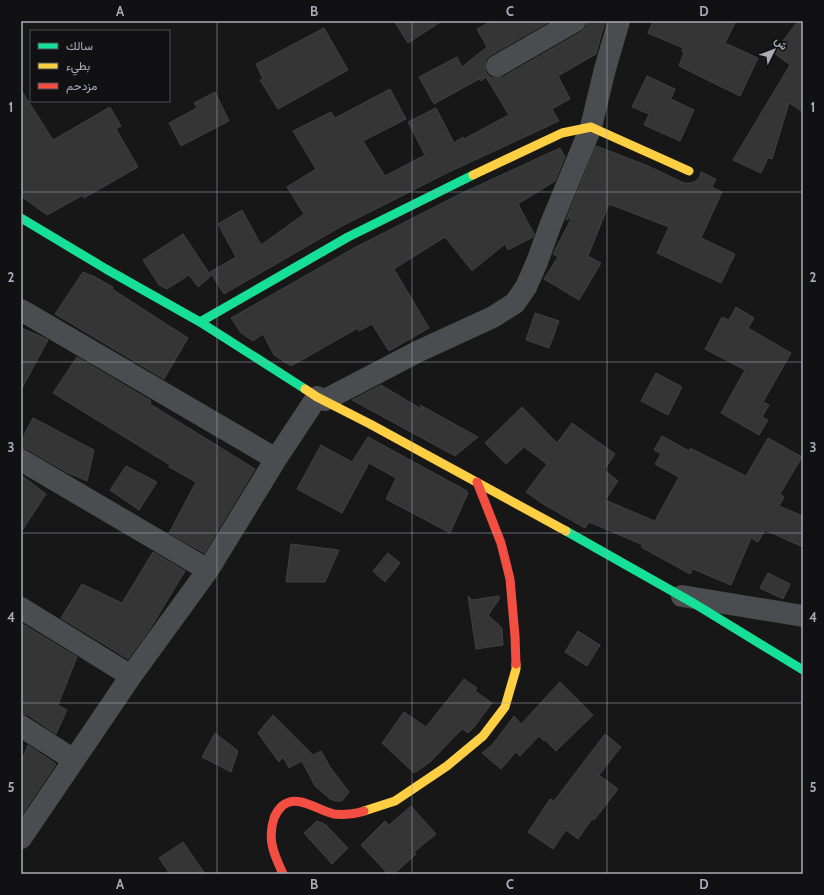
<svg xmlns="http://www.w3.org/2000/svg" width="824" height="895" viewBox="0 0 824 895" font-family="Cabin,Vazirmatn,sans-serif">
  <style>
    .building { fill: #353536; stroke: #3f4043 }
    .lines { fill: none; stroke-linecap: round; stroke-linejoin: round }
    .street { stroke: #4b4c50; stroke-width: 22 }
    .fast { stroke: #16e098; stroke-width: 9 }
    .slow { stroke: #ffcf43; stroke-width: 9 }
    .jam { stroke: #f24e42; stroke-width: 9 }
    .grid { fill: none; stroke: #a8adb8; stroke-width: 1; stroke-opacity: 0.55 }
    .neatline { fill: none; stroke: #a8adb8; stroke-width: 1.5 }
    .grid-label { font-size: 13px; text-anchor: middle; font-weight: bold; fill: #a8adb8 }
  </style>
  <rect width="100%" height="100%" fill="#171717"/>
  <!-- building -->
  <path class="building" d="M394,21H442L408,43Z
    M492,21H550L491,55L486,59L485,66L486,72L490,77L497,78L503,77L581,32L586,27L587,21H606L602,32L596,54L558,76L570,99L552,109L559,121L449,172L342,226L224,294L210,272L236,257L218,224L242,210L261,245L304,214L287,187L316,169L293,131L331,112L335,118L390,89L406,119L363,141L385,176L425,155L408,122L436,108L454,143L463,137L464,139L509,115L486,77L481,81L479,79L434,104L419,77L457,57L462,67L487,47L477,29Z
    M653,21H736L725,43L758,58L740,96L679,66L684,52L682,51L683,48L648,33Z
    M798,21H803V112L789,103L772,159L768,158L761,173L733,160L790,65L774,53Z
    M324,28L348,70L278,109L260,80L263,79L256,64Z
    M647,76L675,89L671,99L694,110L680,141L644,125L649,114L632,107Z
    M21,90L53,140L110,107L121,126L116,129L138,167L84,198L83,195L47,215L21,196Z
    M215,92L229,121L181,146L169,123L197,108L194,103Z
    M596,146L646,165L684,183H691L696,181L700,176L701,172L716,179L712,187L722,192L701,238L735,254L721,283L657,253L669,227L609,204L588,256L601,263L579,300L544,279L558,257L553,254L572,217L566,220Z
    M560,148L565,157L555,181L518,204L534,234L533,237L508,250L505,244L472,271L445,237L394,269L429,328L389,351L372,324L359,331L358,328L291,366L274,355L263,334L253,341L241,333L231,318L354,248L460,194Z
    M183,234L211,276L198,287L189,275L167,289L159,285L143,260Z
    M83,272L95,277L113,287L112,289L188,338L164,379L55,314Z
    M736,307L754,318L748,328L791,353L763,402L769,405L762,417L768,420L759,435L721,413L745,370L705,349L722,317L729,320Z
    M535,313L559,321L549,348L526,340Z
    M21,328L38,335L48,340L21,390Z
    M77,357L151,401L150,404L255,469L204,553L169,533L196,482L169,467L170,465L53,393Z
    M656,373L682,387L668,415L641,401Z
    M381,385L423,410L420,405L478,437L455,456L352,400Z
    M522,407L557,443L572,423L615,454L604,470L618,481L605,500L655,521L679,477L655,464L661,454L654,450L662,436L689,451L690,448L746,476L768,438L802,457L780,494L784,497L779,506L803,516V547L765,530L758,542L751,538L731,585L693,569L690,574L641,547L643,545L589,522L585,528L543,504L526,492L547,464L524,447L506,464L485,443Z
    M33,418L94,450L87,481L66,472L27,449L21,448V441Z
    M368,437L467,491L468,493L450,533L386,499L396,478L369,463L342,513L297,489L321,445L352,462Z
    M126,466L157,482L139,510L110,490Z
    M21,475L46,494L21,532Z
    M291,544L339,550L325,582H286Z
    M153,552L185,571L150,629L128,659L61,618L82,584L122,603Z
    M388,553L400,563L385,582L373,571Z
    M768,573L790,584L783,599L760,588Z
    M468,596L472,600L499,596V600L488,615L502,628L503,645L476,649Z
    M21,623L77,657L58,705L67,710L56,734L28,715L21,714Z
    M578,631L600,645L587,666L565,652Z
    M464,679L477,688L475,691L492,703L474,727L468,733L462,729L429,763L414,773L382,743L404,712L426,727Z
    M560,682L593,715L556,751L545,740L544,741L539,736L520,756L516,752L501,769L482,753L493,744L514,716L521,724Z
    M273,715L313,755L321,751L330,767L349,792L342,801H336L330,799L315,786L302,761L289,768L283,757L279,762L258,733Z
    M215,733L238,751L231,772L202,757Z
    M605,734L621,747L599,775L618,789L594,820L592,819L578,839L566,830L553,849L528,832L550,799L554,801Z
    M28,745L56,764L21,816V762Z
    M411,806L436,834L414,852L416,854L394,874H388L361,845L385,821L389,825Z
    M317,821L326,825L348,848L332,864L304,833Z
    M183,842L205,874H170L159,858Z"/>
  <g class="lines">
    <!-- street -->
    <path class="street" d="M497,66L575,21
      M21,310L276,459
      M325,400L419,351L493,317L515,303L526,287L537,262L550,226L591,127L605,69L619,21
      M21,460L208,570
      M682,596L803,616
      M21,608L131,676
      M21,726L74,760
      M21,838L131,676L208,570L276,459L317,397"/>
    <!-- fast -->
    <path class="fast" d="M21,218L106,269L200,322L305,389
      M200,322L348,237L473,175
      M566,531L695,604L803,670"/>
    <!-- slow -->
    <path class="slow" d="M473,175L562,133L591,127L689,171
      M305,389L317,397L370,424L566,531
      M364,811L395,801L447,766L483,736L505,707L516,669V664"/>
    <!-- jam -->
    <path class="jam" d="M477,482L501,543L510,579L515,636L516,664
      M283,874C274,854 267,840 274,818C276,813 278,810 282,806C298,793 318,811 334,814C343,815 356,814 364,811"/>
  </g>
  <!-- grid -->
  <path class="grid" d="M217,21V874M412,21V874M607,21V874M21,192H803M21,362H803M21,533H803M21,703H803"/>
  <!-- border -->
  <rect width="824" height="895" fill="none" stroke="#111113" stroke-width="44"/>
  <!-- legend -->
  <rect x="30" y="30" width="140" height="72" fill="#111113" stroke="#4d4f55"/>
  <rect x="38" y="43" width="20" height="6" fill="#16e098" stroke="#4d4f55"/>
  <text x="66" y="50" font-size="12" fill="#a8adb8">سالك</text>
  <rect x="38" y="63" width="20" height="6" fill="#ffcf43" stroke="#4d4f55"/>
  <text x="66" y="70" font-size="12" fill="#a8adb8">بطيء</text>
  <rect x="38" y="83" width="20" height="6" fill="#f24e42" stroke="#4d4f55"/>
  <text x="66" y="90" font-size="12" fill="#a8adb8">مزدحم</text>
  <!-- north arrow -->
  <g transform="translate(774 50) rotate(48)" stroke="#111113" stroke-width="3" paint-order="stroke">
  <path d="M0-3L7 15L0 10L-7 15Z" fill="#a8adb8"/>
  <text y="-6" font-size="11" font-weight="bold" text-anchor="middle" fill="#a8adb8">ش</text>
  </g>
  <rect x="22" y="22" width="780" height="851" class="neatline"/>
  <g class="grid-label">
    <text x="120" y="16">A</text>
    <text x="314" y="16">B</text>
    <text x="510" y="16">C</text>
    <text x="704" y="16">D</text>
    <text x="11" y="112">1</text>
    <text x="813" y="112">1</text>
    <text x="11" y="282">2</text>
    <text x="813" y="282">2</text>
    <text x="11" y="452">3</text>
    <text x="813" y="452">3</text>
    <text x="11" y="622">4</text>
    <text x="813" y="622">4</text>
    <text x="11" y="792">5</text>
    <text x="813" y="792">5</text>
    <text x="120" y="889">A</text>
    <text x="314" y="889">B</text>
    <text x="510" y="889">C</text>
    <text x="704" y="889">D</text>
  </g>
</svg>
